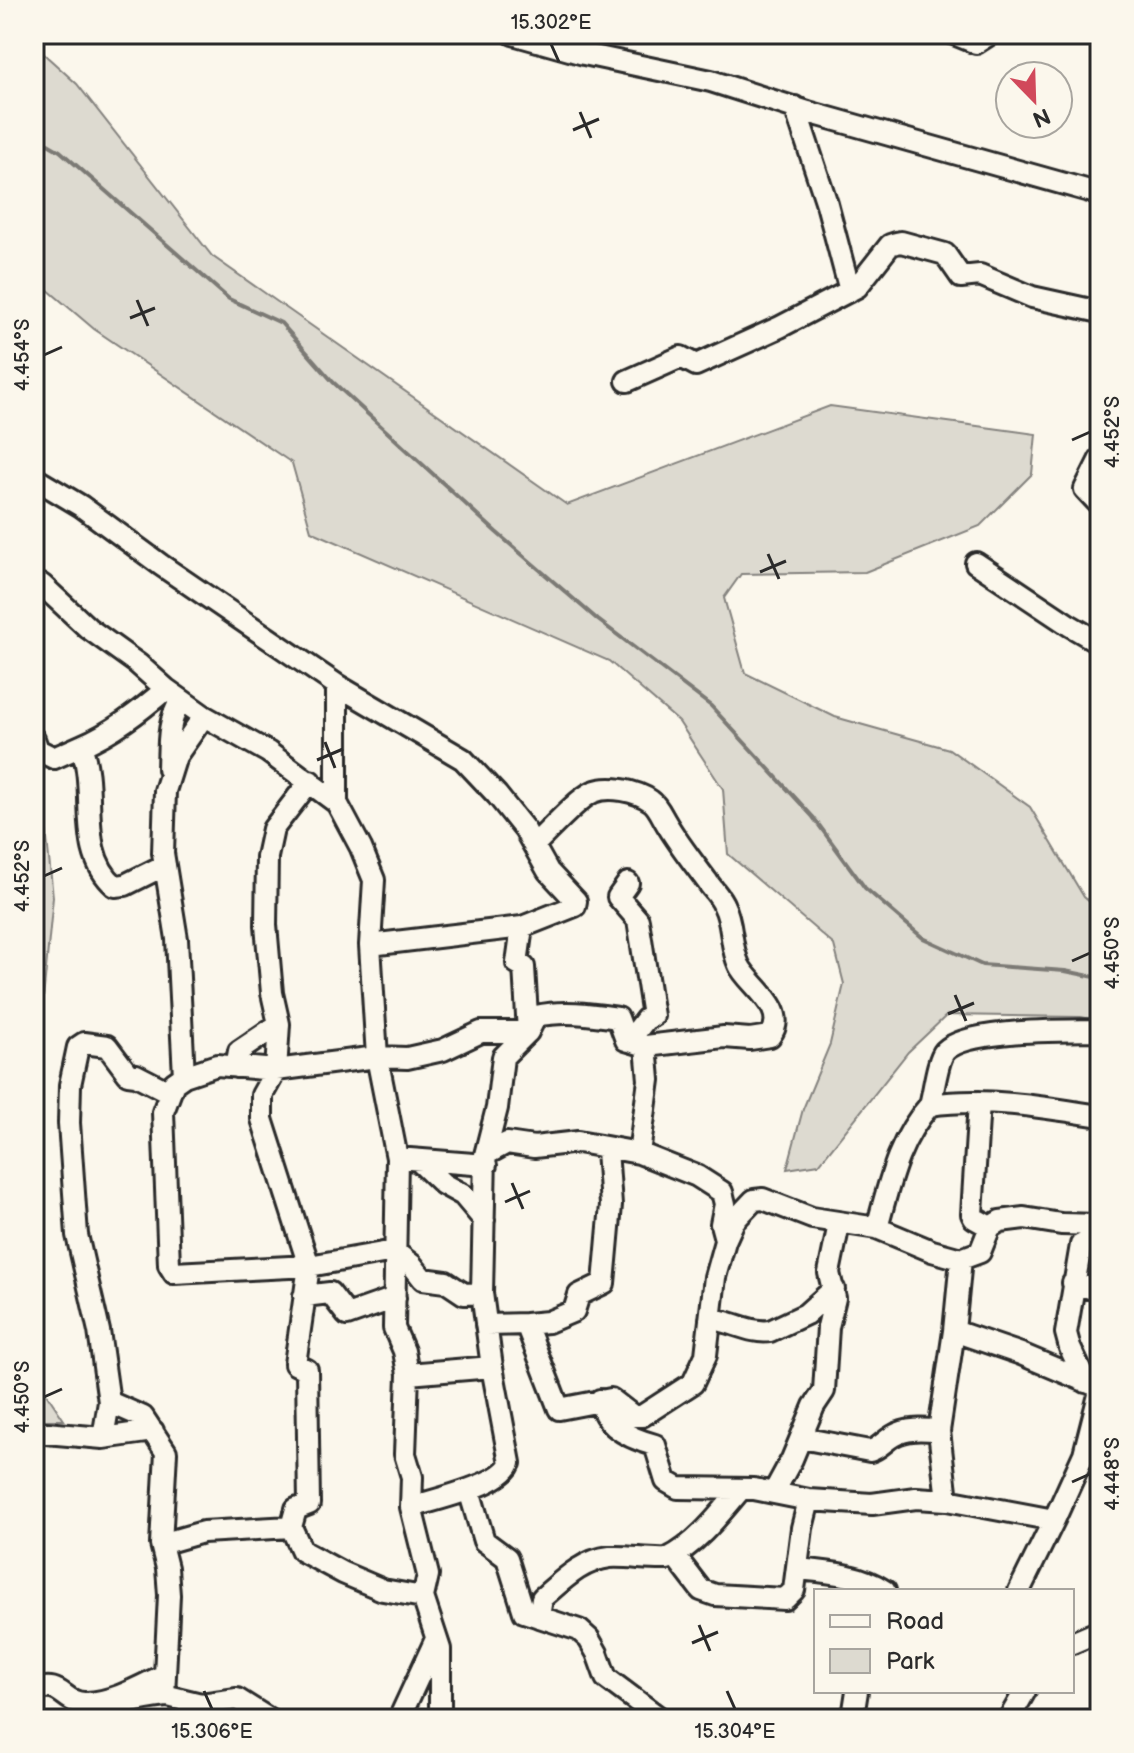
<svg xmlns="http://www.w3.org/2000/svg" width="1134" height="1753" viewBox="0 0 1134 1753" font-family="'Balsamiq Sans',sans-serif">
  <style>
    .green { fill: #dddad0; stroke: #84827e; stroke-width: 2 }
    .lines { fill: none; stroke-linecap: round; stroke-linejoin: round }
    .stream { stroke: #7b7a75; stroke-width: 4 }
    .minor-casing { stroke: #2b2b2b; stroke-width: 26 }
    .minor { stroke: #fbf7ec; stroke-width: 20 }
    .ticks { fill: none; stroke: #2b2b2b; stroke-width: 3 }
    .neatline { fill: none; stroke: #2b2b2b; stroke-width: 3 }
    .ticks-label { font-size: 20px; text-anchor: middle; fill: #2b2b2b }
  </style>
  <rect width="100%" height="100%" fill="#fbf7ec"/>
  <filter id="ink" filterUnits="userSpaceOnUse"><feTurbulence type="fractalNoise" baseFrequency=".0125" numOctaves="2"/><feDisplacementMap in="SourceGraphic" scale="16" xChannelSelector="R" yChannelSelector="G"/><feConvolveMatrix kernelMatrix="1 2 1 2 8 2 1 2 1" color-interpolation-filters="sRGB"/></filter>
  <g filter="url(#ink)">
    <!-- green -->
    <path class="green" d="M34,45L77,84L212,256L567,505L830,406L1036,434L1032,474L980,526L865,572L741,574L724,598L745,673L835,717L949,749L1030,807L1084,897L1100,911V1021L1081,1017L947,1015L908,1052L819,1164L787,1169L803,1109L830,1044L844,984L834,945L728,854L723,789L679,722L609,661L311,531L292,463L94,329L34,278Z
      M34,783L43,800L53,897L34,1092Z
      M34,1375L64,1420H34Z"/>
    <g class="lines">
      <!-- stream -->
      <path class="stream" d="M34,136L60,151L229,299L281,323L333,382L496,532L598,620L711,706L813,817L865,888L923,938L982,965L1065,971L1100,978"/>
      <!-- minor casing -->
      <g class="minor-casing">
        <path id="minor" d="M513,34L584,54L711,81L808,112L1100,194
          M954,34L976,43L990,34
          M795,107L827,204L850,291
          M627,381L681,357L696,365L780,327L857,287L890,245L896,243L901,242L945,254L961,277L980,275L1032,297L1100,312
          M1100,459L1085,489L1100,505
          M34,478L81,506L161,565L337,685V803L361,848L374,880L370,945L377,1057L397,1158L394,1328L404,1351L408,1374L405,1454L412,1477L411,1507L428,1575L423,1597L440,1649V1719
          M976,563L1069,625L1100,643
          M34,590L42,585L88,628L138,664L166,689L204,716L268,752L337,803
          M337,685L463,759L497,795L525,830L548,871L576,901L575,906L522,927L370,945
          M34,739L38,750L54,758L81,746
          M168,769C169,743 167,722 181,700
          M310,781L273,829L267,857L266,925L272,993L279,1024L276,1070L262,1095V1119L309,1266L295,1364L307,1370L309,1504L296,1509L291,1527L302,1551L343,1573L383,1590L423,1597
          M165,865L125,885L115,886C75,851 99,792 81,746C113,732 139,712 166,689
          M628,883L618,897L638,920L653,1016L646,1019L629,1041
          M236,1067L239,1051L279,1024
          M184,1076L177,939L163,853L165,791L176,756L204,716
          M979,1102L972,1214L974,1218L990,1227
          M930,1105C934,1091 937,1060 945,1051C967,1028 1068,1031 1100,1030
          M639,1153L649,1080L646,1046
          M485,1155L507,1143L534,1147L578,1142L639,1153L697,1176L722,1192L725,1204L721,1224L725,1239
          M397,1158L486,1165
          M419,1161L443,1184L463,1195L484,1220
          M877,1228C889,1184 898,1140 930,1105C986,1097 1044,1107 1100,1116
          M1073,1283L1100,1291
          M482,1293L464,1294L446,1282L423,1279L412,1265L394,1251L309,1266L174,1273L169,1265L163,1112L174,1083L184,1076L217,1065L276,1070L377,1057L407,1058L443,1050L481,1032H528L536,1016C564,1010 590,1014 618,1018L626,1040L646,1046L724,1037L750,1039L770,1036C791,1009 747,984 739,965C730,946 733,923 724,906C721,897 712,889 707,881C692,861 677,842 665,821C661,814 657,805 651,801C637,791 609,785 593,792C577,799 548,832 534,845
          M304,1296L330,1293L347,1315L395,1298
          M710,1319C730,1320 750,1334 770,1331L806,1314L834,1289
          M526,1324L548,1322L574,1311L579,1295L604,1283L611,1205L607,1150
          M486,1325L526,1324L559,1409L611,1399L633,1416H642L693,1383L706,1355L715,1277L725,1241L734,1221L754,1200L763,1199L812,1218L877,1228L932,1251L961,1259
          M954,1331L1021,1354L1092,1384
          M408,1374L492,1367
          M1086,1382L1070,1348L1066,1333L1081,1245L1100,1236
          M600,1400C604,1427 632,1439 655,1445L666,1481L678,1488L754,1489L809,1500L872,1504L916,1498L947,1500L1054,1520
          M109,1402L143,1417L166,1452L161,1544L167,1568L169,1595L164,1695L201,1704L237,1699L269,1719
          M34,1432L103,1438L153,1431
          M103,1438L109,1402L99,1331L77,1235L69,1123L70,1085L78,1047L84,1043L107,1046L128,1074L136,1075L169,1092
          M801,1438L870,1451C880,1448 884,1441 893,1436C907,1428 923,1429 939,1431
          M469,1490L484,1541L507,1558L524,1612L579,1630L589,1639L597,1653L606,1678L661,1719
          M774,1492L792,1459L814,1406L824,1391L828,1327L835,1298L829,1273L839,1224
          M947,1500L939,1431L954,1331L961,1259L980,1252L990,1227L1000,1221L1024,1218L1061,1224L1100,1225
          M411,1507C434,1500 502,1485 510,1463L492,1367L482,1293L485,1155L497,1108L503,1057L528,1032L524,967L517,963L522,927
          M161,1544L203,1532L291,1527
          M675,1556L701,1590L715,1595L785,1599L794,1590L802,1528L809,1500
          M797,1569C828,1572 859,1574 885,1591
          M1019,1591L1054,1520L1084,1454L1100,1391
          M539,1617L542,1598C562,1581 582,1560 610,1557C629,1556 648,1560 667,1559C696,1545 720,1514 741,1489
          M1072,1643L1100,1631
          M34,1691C63,1679 62,1704 86,1703C114,1702 139,1687 164,1675
          M100,1719C119,1702 142,1699 166,1696
          M399,1719L436,1639
          M849,1719L854,1710L857,1691
          M1009,1719L1025,1691"/>
      </g>
      <!-- minor -->
      <use href="#minor" class="minor"/>
    </g>
  </g>
  <!-- ticks -->
  <path class="ticks" d="M551,44L559,62M580,112L591,138M573,130L599,119M137,300L148,326M130,318L155,308M44,355L62,347M1072,440L1090,432M768,554L779,579M760,572L786,561M325,742L335,768M317,760L343,749M44,876L62,868M1072,961L1090,953M955,995L966,1021M948,1014L974,1003M512,1183L523,1209M505,1202L530,1191M44,1397L62,1389M1072,1482L1090,1474M699,1625L710,1651M692,1643L718,1632M204,1691L212,1709M727,1691L735,1709"/>
  <!-- margin -->
  <rect width="1134" height="1753" fill="none" stroke="#fbf7ec" stroke-width="88"/>
  <!-- legend -->
  <rect x="814" y="1589" width="260" height="104" fill="#fbf7ec" stroke="#a8a59f" stroke-width="2"/>
  <rect x="830" y="1615" width="40" height="12" fill="#fbf7ec" stroke="#a8a59f" stroke-width="2"/>
  <text x="886" y="1629" font-size="24" fill="#2b2b2b">Road</text>
  <rect x="830" y="1649" width="40" height="24" fill="#dddad0" stroke="#a8a59f" stroke-width="2"/>
  <text x="886" y="1669" font-size="24" fill="#2b2b2b">Park</text>
  <!-- north arrow -->
  <g transform="translate(1034 100) rotate(157)"><circle r="38" fill="#fbf7ec" stroke="#a8a59f" stroke-width="2"/>
  <path d="M0-6L14 30L0 20L-14 30Z" fill="#d1495b"/>
  <text y="-12" font-size="22" font-weight="bold" text-anchor="middle" fill="#2b2b2b">N</text>
  </g>
  <rect x="44" y="44" width="1046" height="1665" class="neatline"/>
  <g class="ticks-label">
    <text x="551" y="29">15.302°E</text>
    <text transform="translate(22 355) rotate(-90)" y="7">4.454°S</text>
    <text transform="translate(1112 432) rotate(-90)" y="7">4.452°S</text>
    <text transform="translate(22 876) rotate(-90)" y="7">4.452°S</text>
    <text transform="translate(1112 953) rotate(-90)" y="7">4.450°S</text>
    <text transform="translate(22 1397) rotate(-90)" y="7">4.450°S</text>
    <text transform="translate(1112 1474) rotate(-90)" y="7">4.448°S</text>
    <text x="212" y="1738">15.306°E</text>
    <text x="735" y="1738">15.304°E</text>
  </g>
</svg>
